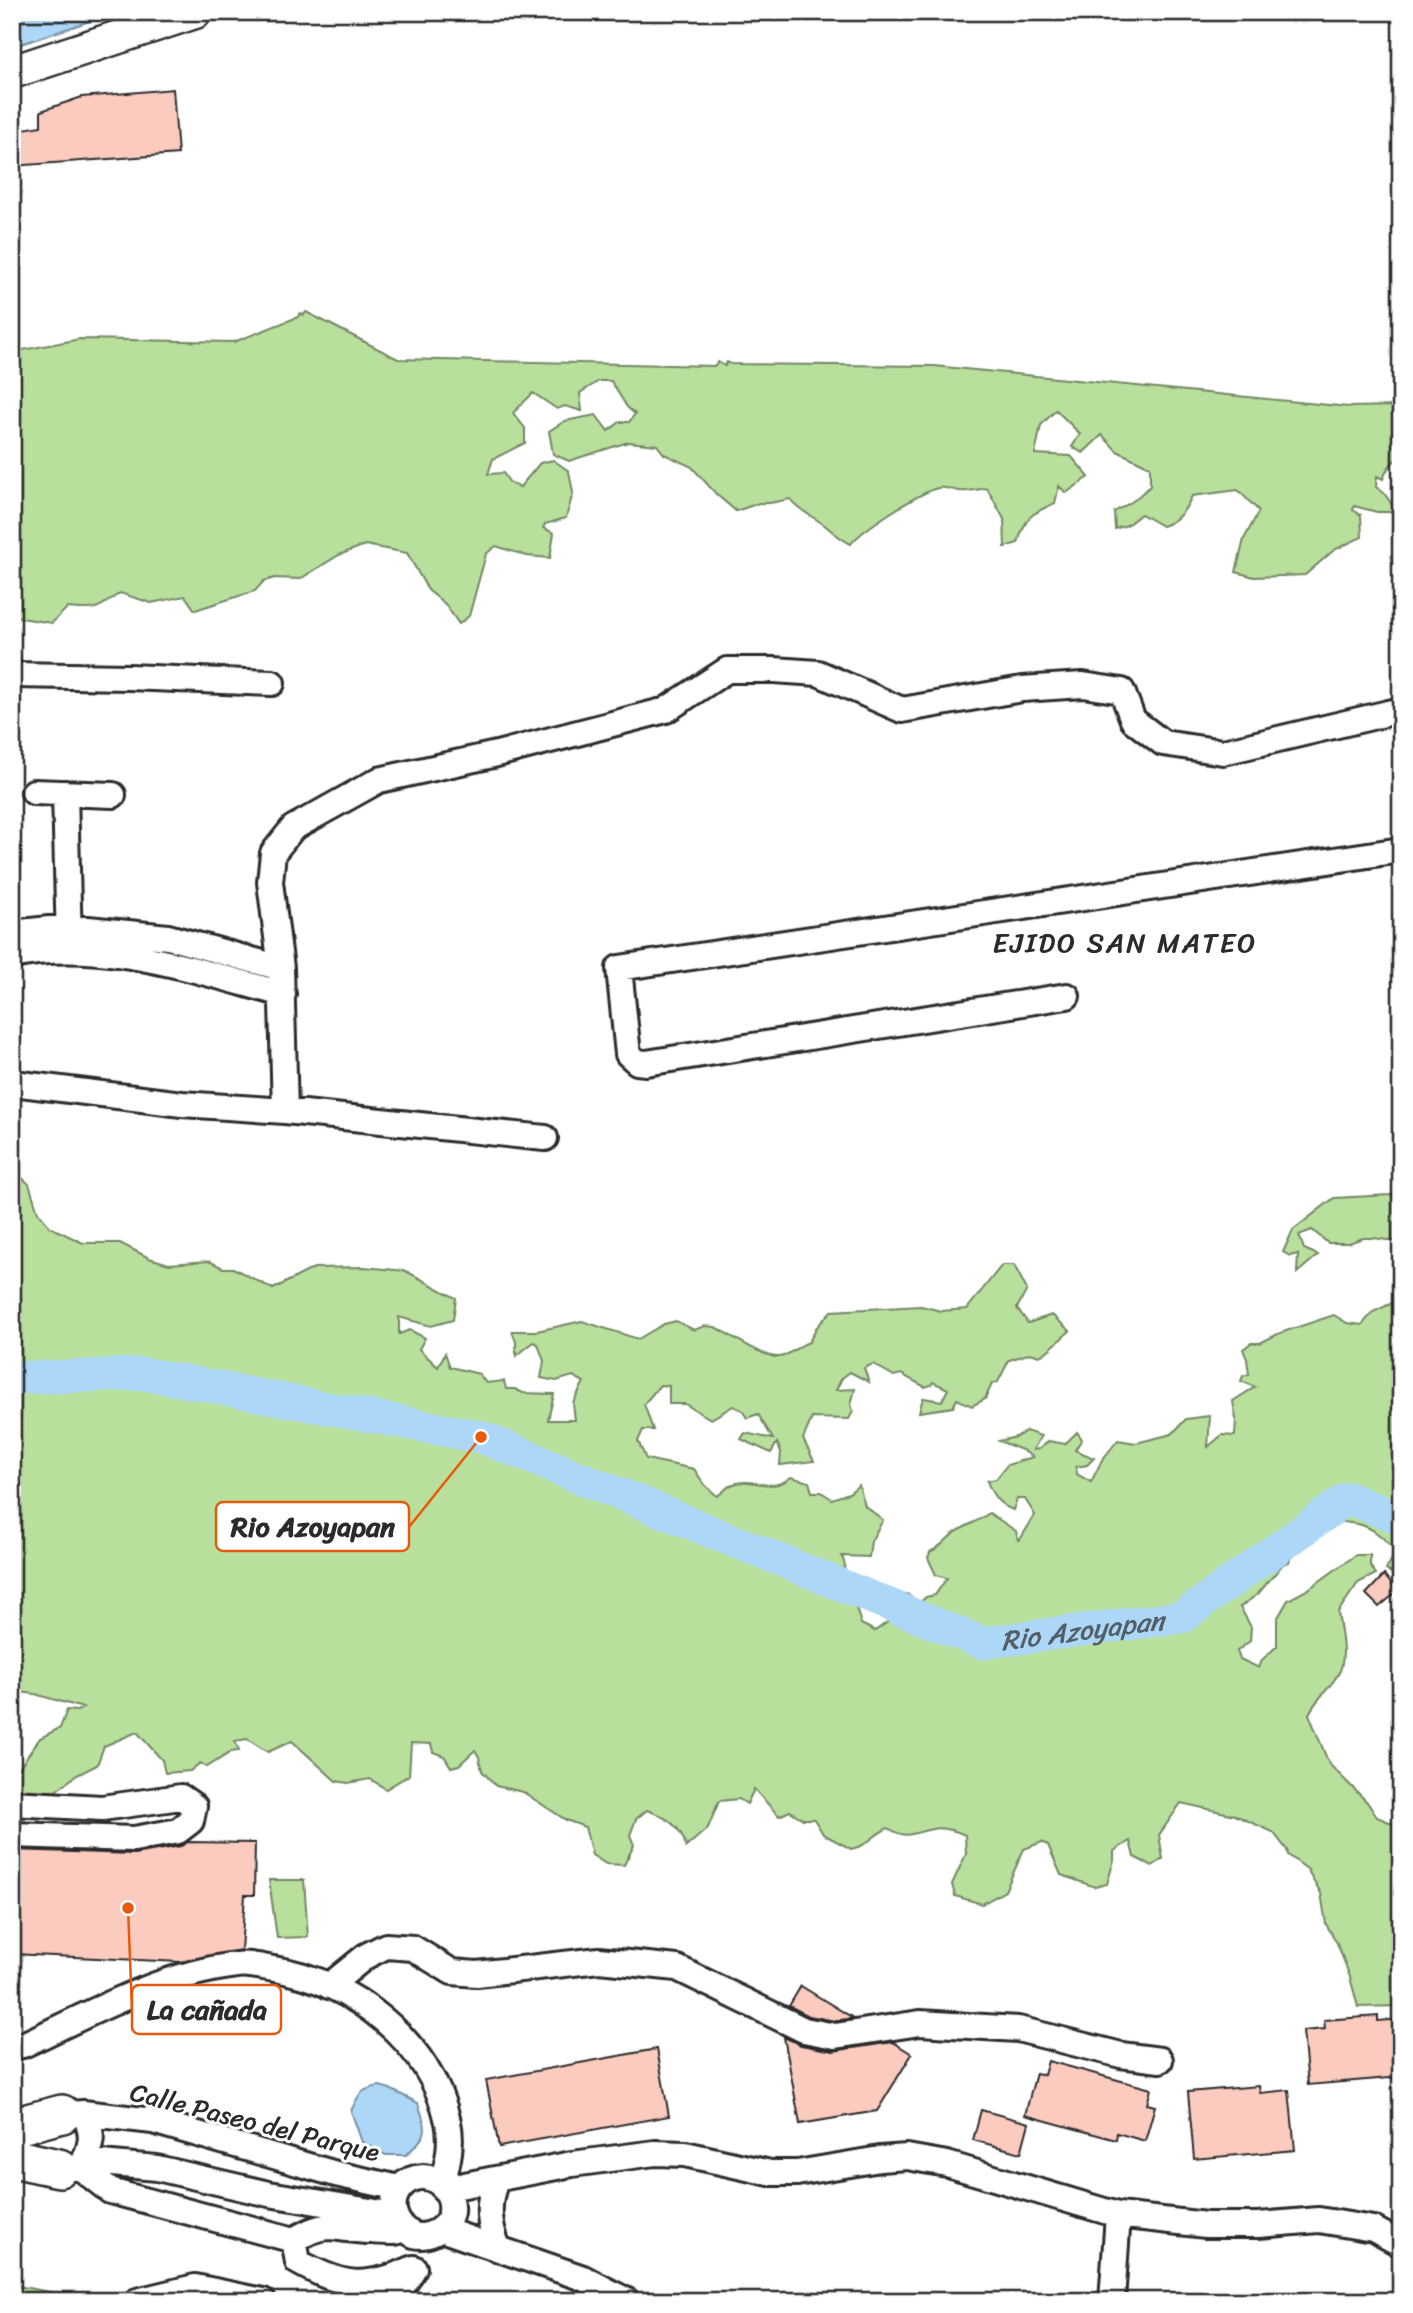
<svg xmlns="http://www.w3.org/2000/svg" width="1413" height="2313" viewBox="0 0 1413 2313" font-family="Sriracha,sans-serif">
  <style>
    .green { fill: #b8e09c; stroke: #728664; stroke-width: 2 }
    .water { fill: #acd7f7; stroke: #7892a5; stroke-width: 2 }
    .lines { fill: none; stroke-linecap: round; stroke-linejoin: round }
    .river { stroke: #acd7f7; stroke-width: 33 }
    .building { fill: #facbbe; stroke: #2b2b2b; stroke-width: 2 }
    .minor-casing { stroke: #2b2b2b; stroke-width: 30 }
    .major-casing { stroke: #2b2b2b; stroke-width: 37 }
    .highway-casing { stroke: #2b2b2b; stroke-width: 42 }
    .minor { stroke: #fff; stroke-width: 24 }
    .major { stroke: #fff; stroke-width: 32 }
    .highway { stroke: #fff; stroke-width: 37 }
    .labels { text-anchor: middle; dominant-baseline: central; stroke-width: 6; stroke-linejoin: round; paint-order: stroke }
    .street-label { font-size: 26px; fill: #2b2b2b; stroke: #fff }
    .neighbourhood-label { font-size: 28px; letter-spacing: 2px; fill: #2b2b2b; stroke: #fff }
    .water-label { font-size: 28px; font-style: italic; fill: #525f68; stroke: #fff }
    .leader { fill: none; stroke: #e8590c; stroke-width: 2.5 }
    .callout-dot { fill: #e8590c; stroke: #fff; stroke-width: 2.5 }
    .callout { fill: #fff; stroke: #e8590c; stroke-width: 2.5 }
    .callout-label { font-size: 28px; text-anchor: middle; font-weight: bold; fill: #2b2b2b }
  </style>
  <rect width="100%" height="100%" fill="#fff"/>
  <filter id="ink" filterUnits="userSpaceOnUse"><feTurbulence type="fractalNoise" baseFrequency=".0143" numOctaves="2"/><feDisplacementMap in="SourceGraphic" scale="14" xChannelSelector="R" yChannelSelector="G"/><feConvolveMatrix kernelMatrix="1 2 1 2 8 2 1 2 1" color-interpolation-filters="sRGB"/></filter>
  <g filter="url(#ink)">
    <!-- green -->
    <path class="green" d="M306,312L398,359L715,366L718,362L725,366L727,362L731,364L934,366L1349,407L1401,406V458C1391,460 1386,471 1383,479L1377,476L1376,487L1384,493L1397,512H1377L1354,506L1353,510L1361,515L1362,537L1334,550L1305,575L1254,577L1236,572L1244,539L1259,511L1238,490L1192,496C1185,511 1178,521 1162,526L1141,514L1127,525L1115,529L1114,512L1133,501L1150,486V467L1117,451L1102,435L1083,453L1072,447L1080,434L1056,410L1041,425L1035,454L1071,456L1089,477L1066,493L1059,486L1055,503C1029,515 1026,516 1018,543L1005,547L1004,519L987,488C978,489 968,492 959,491C951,490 945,486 938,488C920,492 861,530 851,544C841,539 835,534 827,527C815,517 800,512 790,499L770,503H759L736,511L717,495L692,467L664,454L657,445L628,442L569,461L553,454L549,431L565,421L596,415L608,431L620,422H629L635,414L627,407L611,381H599L580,393L582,411L565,406L557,409L533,393L513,413L525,428V443L493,459L488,474L503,473L510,483L520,487L540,463L553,460L569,471L573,493L566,518L545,524L543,528L554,533L550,558L527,556L496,546L486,554L469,616L459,624L445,604L428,590L407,553L365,545L339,555L300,579L275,578L264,581L255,591L195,610L185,596L151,603L120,593C97,610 96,611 67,608L52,623L21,618L12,612V352L80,339L234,342L298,317L300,313L304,315Z
      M12,1169L29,1184L38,1212L50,1227L83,1243H120L149,1258L169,1264L209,1261L223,1268H233L273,1289L314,1268L364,1267L406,1271L456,1298L453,1320L431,1326L399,1317V1334L410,1330L425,1338L419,1349L438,1367L445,1353L450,1367L479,1374L486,1383L504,1381L506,1389H515L523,1393L554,1394L548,1420H575L573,1403L584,1382L573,1376L556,1381L541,1378L544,1361L538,1344L534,1342L516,1356V1342L512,1331H537L582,1321L638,1339L664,1324L676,1321L694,1330L705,1326L715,1327C729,1334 766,1359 780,1357C788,1356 799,1345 809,1342L816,1328L831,1311L921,1306L941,1311L967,1309L1002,1265H1014L1027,1290L1017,1308L1028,1323L1052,1315L1070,1331C1061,1338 1047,1354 1039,1356L1031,1353L1009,1360L998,1382L992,1384L985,1399L972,1406L957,1399L953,1407L919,1412L923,1398L942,1401L948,1389L933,1382L931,1385L925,1387L901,1374L894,1376L873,1364L864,1368L869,1382L850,1372L842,1378L836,1390L855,1389L851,1405L853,1411L849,1419L812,1418L803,1439L814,1461L780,1465L781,1452L777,1443L771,1453L741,1439L745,1433L773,1439L758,1414L747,1418L742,1410L733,1406L711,1419L685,1404H669V1386L660,1385L644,1404L653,1430H643L638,1441L646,1459L694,1469L704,1484L717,1496C722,1493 727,1487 731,1485C753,1475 770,1495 791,1477L809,1482L812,1492H821L832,1499L849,1493L859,1485L865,1506L883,1520L871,1541L869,1557L842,1556L845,1565L840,1585L853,1598L861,1624L875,1631L897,1615L896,1597L907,1594L919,1603L926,1597L935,1595L947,1578L936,1575L928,1558L930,1552C944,1545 947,1537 958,1531C969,1524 979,1521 989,1513L1016,1531L1018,1540L1021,1538L1035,1515L1025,1499H1017L1013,1510C999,1505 992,1495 987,1481L996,1479L1007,1465L1033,1457L1022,1450L999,1441L1016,1437L1026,1431L1041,1436L1033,1450L1039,1449L1049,1441L1065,1444L1077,1432L1082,1439L1075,1450L1094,1458L1087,1465L1076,1467L1077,1474L1091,1482L1102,1460L1118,1440L1136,1443L1172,1434L1186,1419L1210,1416L1208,1447L1222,1435L1235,1436L1236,1419L1233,1401L1255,1387L1241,1381L1243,1376L1249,1374L1247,1359L1243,1349L1251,1343H1260L1280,1333L1334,1315L1347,1323L1362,1325L1373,1312L1392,1303L1401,1306V1578L1386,1570L1396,1551C1385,1540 1375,1528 1358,1524C1348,1522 1339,1523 1330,1518L1320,1532L1319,1509L1297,1532L1306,1545L1292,1555L1289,1562L1283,1564L1258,1594L1240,1607L1251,1627L1250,1641L1237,1651L1240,1659L1259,1668L1262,1660L1277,1646V1619L1288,1600L1307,1590L1356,1555H1370V1566L1376,1574L1358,1583L1338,1612C1340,1629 1346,1651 1341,1668C1337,1682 1316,1698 1309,1714L1329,1764L1367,1802L1377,1817L1401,1827V2006L1358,2007L1350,1977L1337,1943L1326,1924L1321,1893L1307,1869L1288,1855L1287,1850L1273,1832L1235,1815L1181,1803L1159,1835L1163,1859L1152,1866L1134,1857L1130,1841L1114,1851V1860L1107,1884L1095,1887L1061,1875L1048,1845L1042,1842L1024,1849L1005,1891L982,1904L955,1896L952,1884L966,1854L965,1835C956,1831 942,1827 932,1829C912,1833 908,1840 888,1828C871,1836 870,1845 851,1849L823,1834L814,1819H803L790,1811L779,1816L754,1789L747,1804L739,1799L719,1801L708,1828L686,1847C682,1827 667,1817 647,1810L636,1819L630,1835L634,1845L624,1865L606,1864L592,1855L585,1827L566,1820L523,1792L496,1786L482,1771L479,1757L475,1750L459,1765L451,1767L444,1756L433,1752L431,1744L411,1743L409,1775L386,1789L370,1779L348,1783L336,1781L292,1741L268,1752L247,1739L235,1741L239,1751L231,1752L207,1767L200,1763L190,1771L165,1773L162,1760L137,1732L104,1746L97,1765L77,1775L54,1792L14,1789L12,1788V1767L19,1768L40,1738L60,1728L67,1710L77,1711L83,1708L35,1694L12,1691Z
      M1401,1192L1400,1242L1374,1238H1363L1349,1243H1328L1312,1230L1299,1235L1304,1249L1318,1255L1297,1273L1298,1254L1290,1256L1283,1252L1293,1230L1334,1198L1390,1195Z
      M269,1880H304L308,1937L277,1938Z
      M12,2285L71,2296L75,2301H12Z"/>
    <!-- water -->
    <path class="water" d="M12,12H117L12,47Z
      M380,2086L390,2089L418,2103C427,2132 431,2132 406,2155H386L362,2142L351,2111C359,2094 360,2089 380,2086Z"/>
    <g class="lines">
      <!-- river -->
      <path class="river" id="s1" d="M12,1378L146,1374L481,1437L982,1643L1182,1617L1348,1498L1401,1519"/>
    </g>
    <!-- building -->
    <path class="building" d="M173,89L178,154L12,166V131L41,126V111L82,97Z
      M1384,1575L1398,1591L1379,1607L1366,1594Z
      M188,1842L255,1843L254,1895H245L241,1950L181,1962L12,1954V1850L134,1854L181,1846Z
      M801,1986L853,2018L835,2021L809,2016L789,2006Z
      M1378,2016V2021L1401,2019V2077L1308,2085L1303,2031L1325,2029L1324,2020Z
      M784,2037L801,2045L833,2051L893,2042L912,2054L877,2111L800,2124Z
      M657,2049L669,2116L499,2147L486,2080Z
      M1048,2061L1151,2089L1147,2104L1155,2106L1145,2141L1117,2133L1116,2140L1025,2115L1036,2073L1044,2075Z
      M1259,2086L1260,2093L1289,2090L1295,2150L1194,2159L1188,2092Z
      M981,2110L1029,2123L1021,2153L973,2140Z"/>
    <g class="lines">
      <!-- minor casing -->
      <g class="minor-casing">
        <path id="minor" d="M12,675L129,677L272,683
          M34,792L113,795
          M65,793L69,943
          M12,933L68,927L168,937L281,968
          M12,956C102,937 196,971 283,994
          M1067,996L646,1063L637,1062L628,1054L619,968L1401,850
          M21,1084L182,1104L285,1111L545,1138
          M285,1111L281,968L270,882L273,853L293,828L379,780L497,754L666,710L727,670H774L818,673L902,710L1022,689L1083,685L1122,691L1133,720L1163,743L1223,752L1401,710
          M12,1803L102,1808L181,1797L194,1806L191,1821L178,1831L134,1839L12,1835
          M329,1986L366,1956L386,1946L413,1948L452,1972L477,1974L599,1960L677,1968L804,2030L835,2036L920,2023L1018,2029L1121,2055L1160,2060
          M12,2047L23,2045C91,2013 161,1974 237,1965C248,1963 262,1967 274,1969C352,1981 431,2042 448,2122C453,2144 447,2165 442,2185
          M83,2113C96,2134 91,2147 81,2168L110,2191L294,2240C304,2234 316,2227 329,2227C343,2228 357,2231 372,2231C379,2232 386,2232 393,2232C397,2232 400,2230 404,2230C408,2231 410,2233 414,2235C430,2239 448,2228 451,2212C452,2203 449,2193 443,2187C416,2158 373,2199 405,2230
          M72,2114L83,2113L153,2121L336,2174L399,2188
          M69,2168H81L101,2163L157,2168L269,2194L394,2215
          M496,2181C486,2204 489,2224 498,2248
          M444,2189L572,2164L655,2153L685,2154L770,2173H797L880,2159L907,2157L947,2164L1118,2215L1206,2225H1258L1319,2220L1373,2229L1401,2244
          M441,2229L583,2278L627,2301
          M294,2240L298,2262C343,2287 366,2290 414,2268
          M137,2301L195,2287L263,2301
          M390,2301L400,2291L414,2268
          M1112,2301L1118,2215"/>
      </g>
      <!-- major casing -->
      <g class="major-casing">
        <path id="major" d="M12,72L195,12"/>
      </g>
      <!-- highway casing -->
      <g class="highway-casing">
        <path id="highway" d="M12,2127L62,2114
          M12,2158L59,2168"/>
      </g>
      <!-- minor -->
      <use href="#minor" class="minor"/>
      <!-- major -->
      <use href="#major" class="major"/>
      <!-- highway -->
      <use href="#highway" class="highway"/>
    </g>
  </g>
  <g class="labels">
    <!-- street labels -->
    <g class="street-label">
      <text transform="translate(255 2122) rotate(14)">Calle Paseo del Parque</text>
    </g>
    <!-- neighbourhood labels -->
    <g class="neighbourhood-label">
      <text x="1125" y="942">EJIDO SAN MATEO</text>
    </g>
    <!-- water labels -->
    <g class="water-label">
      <text stroke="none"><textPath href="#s1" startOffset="1118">Rio Azoyapan</textPath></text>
    </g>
  </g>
  <!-- callouts -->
  <path class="leader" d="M481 1437L409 1527M128 1908L132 2010"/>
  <g class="callout-dot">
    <circle cx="481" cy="1437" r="7"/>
    <circle cx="128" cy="1908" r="7"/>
  </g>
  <g class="callout">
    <rect x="216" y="1502" width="193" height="49" rx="7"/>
    <rect x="132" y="1985" width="149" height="49" rx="7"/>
  </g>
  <g class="callout-label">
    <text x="313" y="1536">Rio Azoyapan</text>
    <text x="207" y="2019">La cañada</text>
  </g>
  <!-- margin -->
  <rect width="1413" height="2313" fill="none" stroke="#fff" stroke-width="42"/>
  <rect x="21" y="21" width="1371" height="2271" fill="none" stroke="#2b2b2b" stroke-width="2.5" filter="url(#ink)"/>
</svg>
